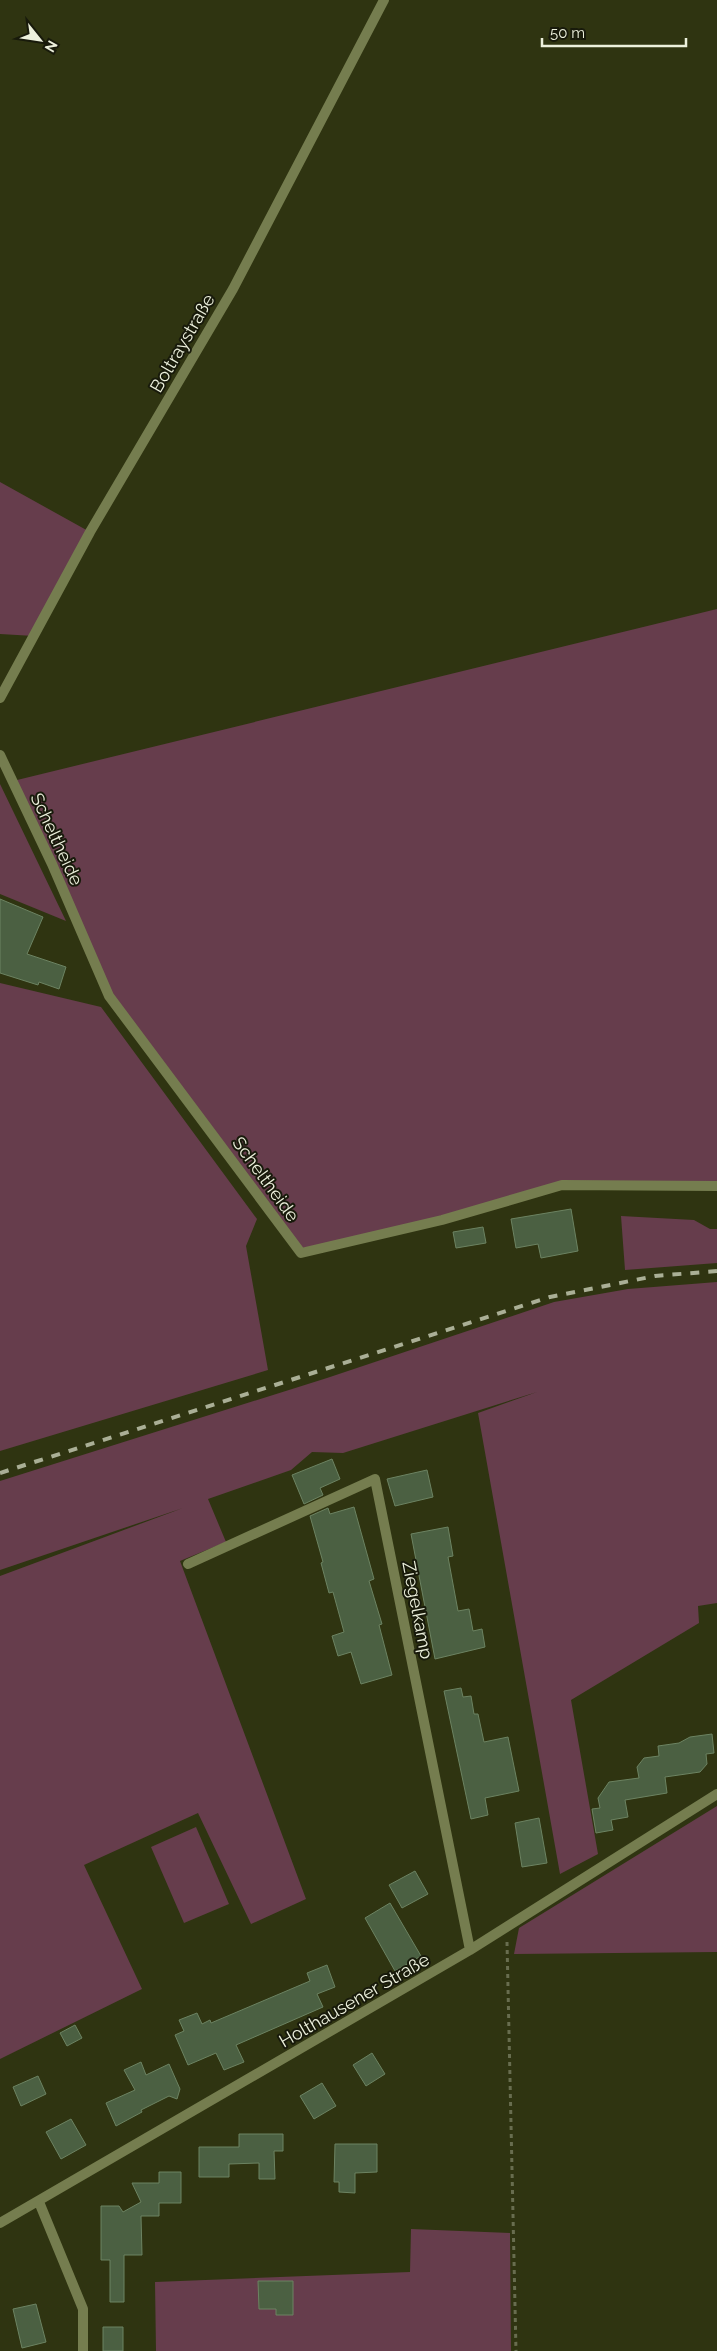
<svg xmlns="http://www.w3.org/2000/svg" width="717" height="2351" viewBox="0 0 717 2351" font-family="Raleway,sans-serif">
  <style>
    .green { fill: #663d4c }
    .building { fill: #4b6042; stroke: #6c8362 }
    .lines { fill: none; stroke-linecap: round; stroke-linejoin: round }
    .path { stroke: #686d4f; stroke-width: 3; stroke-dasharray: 4 4; stroke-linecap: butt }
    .street { stroke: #757d4f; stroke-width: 10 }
    .rail { stroke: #aaaf96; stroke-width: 4; stroke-dasharray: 9 9; stroke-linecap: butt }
    .labels { text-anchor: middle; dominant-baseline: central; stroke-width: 4; stroke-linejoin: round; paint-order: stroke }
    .street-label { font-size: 18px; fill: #ecf0dc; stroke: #181a0b }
  </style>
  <rect width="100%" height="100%" fill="#2f3411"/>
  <!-- green -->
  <path class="green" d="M0,482L90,532L34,636L0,634Z
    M717,609V1184L562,1185L301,1253L109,996L13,781Z
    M0,784L66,921L0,894Z
    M0,983L101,1007L257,1219L246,1246L268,1370L0,1451Z
    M621,1216L694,1220L710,1229H717V1263L625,1270Z
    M717,1282V1603L698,1606L699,1623L571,1700L598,1854L560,1874L478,1413L537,1392L343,1453L312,1452L291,1470L208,1499L226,1542L180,1561L306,1899L251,1924L198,1813L84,1865L142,1989L0,2059V1576L183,1508L0,1570V1481L327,1378L554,1302L628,1289Z
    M717,1806V1952L514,1954L519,1928Z
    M196,1827L229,1904L184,1923L151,1847Z
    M411,2229L510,2233L511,2351H156L155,2282L410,2272Z"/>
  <!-- building -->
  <path class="building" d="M0,899L43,917L27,954L66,967L59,989L39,982L38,985L0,973Z
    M571,1209L578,1251L541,1258L538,1244L516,1248L511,1219Z
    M483,1227L486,1243L456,1248L453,1232Z
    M332,1459L340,1479L320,1488L323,1495L304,1504L292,1475Z
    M427,1470L433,1497L395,1506L387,1479Z
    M354,1507L374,1579L369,1581L382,1624L379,1625L392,1675L361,1684L351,1652L338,1656L332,1636L344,1632L333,1592L329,1593L321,1563L323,1562L310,1516L328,1508L330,1514Z
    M448,1527L453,1556L448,1557L458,1611L469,1609L473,1631L482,1629L485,1647L435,1659L411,1534Z
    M461,1688L463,1697L471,1696L474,1714H478L484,1742L508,1737L519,1791L485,1798L488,1815L471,1819L444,1691Z
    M712,1734L714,1753L706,1754L707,1764L700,1772L665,1777L667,1793L625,1800L628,1817L611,1820L613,1830L596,1833L592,1809L600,1808L598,1798L609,1782L639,1778L637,1767L644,1758L659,1756L658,1746L679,1743L690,1737Z
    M539,1818L547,1863L522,1867L515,1823Z
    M415,1871L428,1894L402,1908L389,1885Z
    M390,1903L421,1956L395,1971L365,1918Z
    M327,1965L335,1987L317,1994L323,2007L236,2045L244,2062L224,2070L216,2053L188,2065L175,2035L184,2031L179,2020L197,2013L202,2024L210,2020L211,2023L310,1981L307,1973Z
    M75,2025L82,2038L67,2046L60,2033Z
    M372,2053L385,2074L366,2086L353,2065Z
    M141,2062L146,2075L169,2064L180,2089L177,2099L169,2096L141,2110L142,2112L116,2126L106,2103L135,2090L124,2070Z
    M38,2076L46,2094L21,2106L13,2087Z
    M322,2083L336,2106L314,2119L300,2096Z
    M71,2119L86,2145L61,2159L46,2132Z
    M239,2134H283V2151H274L275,2179H259V2163L229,2164V2177H199V2147H239Z
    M335,2144H377V2172L355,2173V2193L339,2192V2182H334Z
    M159,2172H181V2203H159V2216H141L142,2255H124V2302H110V2260H101V2206H119L123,2212L141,2202L132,2183H159Z
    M258,2281H293V2315H276V2309H259Z
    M36,2304L46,2342L22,2348L13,2309Z
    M103,2327H123V2351H103Z"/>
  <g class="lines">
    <!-- path -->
    <path class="path" d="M507,1942L516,2351"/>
    <!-- street -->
    <path class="street" d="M0,698L90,532L233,289L384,0
      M0,755L52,864L109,996L301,1253L442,1220L562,1185L717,1186
      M188,1564L375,1479L470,1950
      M39,2202L83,2309V2351
      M0,2223L470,1950L717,1794"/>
    <!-- rail -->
    <path class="rail" d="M0,1473L550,1297L655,1276L717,1271"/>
  </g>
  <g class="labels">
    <!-- street labels -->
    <g class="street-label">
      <text transform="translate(182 343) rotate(-60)">Boltraystraße</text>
      <text transform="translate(57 839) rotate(65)">Scheltheide</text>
      <text transform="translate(266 1179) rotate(54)">Scheltheide</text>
      <text transform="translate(418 1610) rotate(79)">Ziegelkamp</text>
      <text transform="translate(354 2000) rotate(-30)">Holthausener Straße</text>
    </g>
  </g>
  <!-- north arrow -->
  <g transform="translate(40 40) rotate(120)" stroke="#181a0b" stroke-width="4" paint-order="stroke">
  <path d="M0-4L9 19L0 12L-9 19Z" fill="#ecf0dc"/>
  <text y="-8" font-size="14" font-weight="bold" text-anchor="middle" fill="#ecf0dc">N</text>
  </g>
  <!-- scale -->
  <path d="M542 38v8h144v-8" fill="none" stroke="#ecf0dc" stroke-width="2.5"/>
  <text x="550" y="38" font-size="15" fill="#ecf0dc" stroke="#181a0b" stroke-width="4" paint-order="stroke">50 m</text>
</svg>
